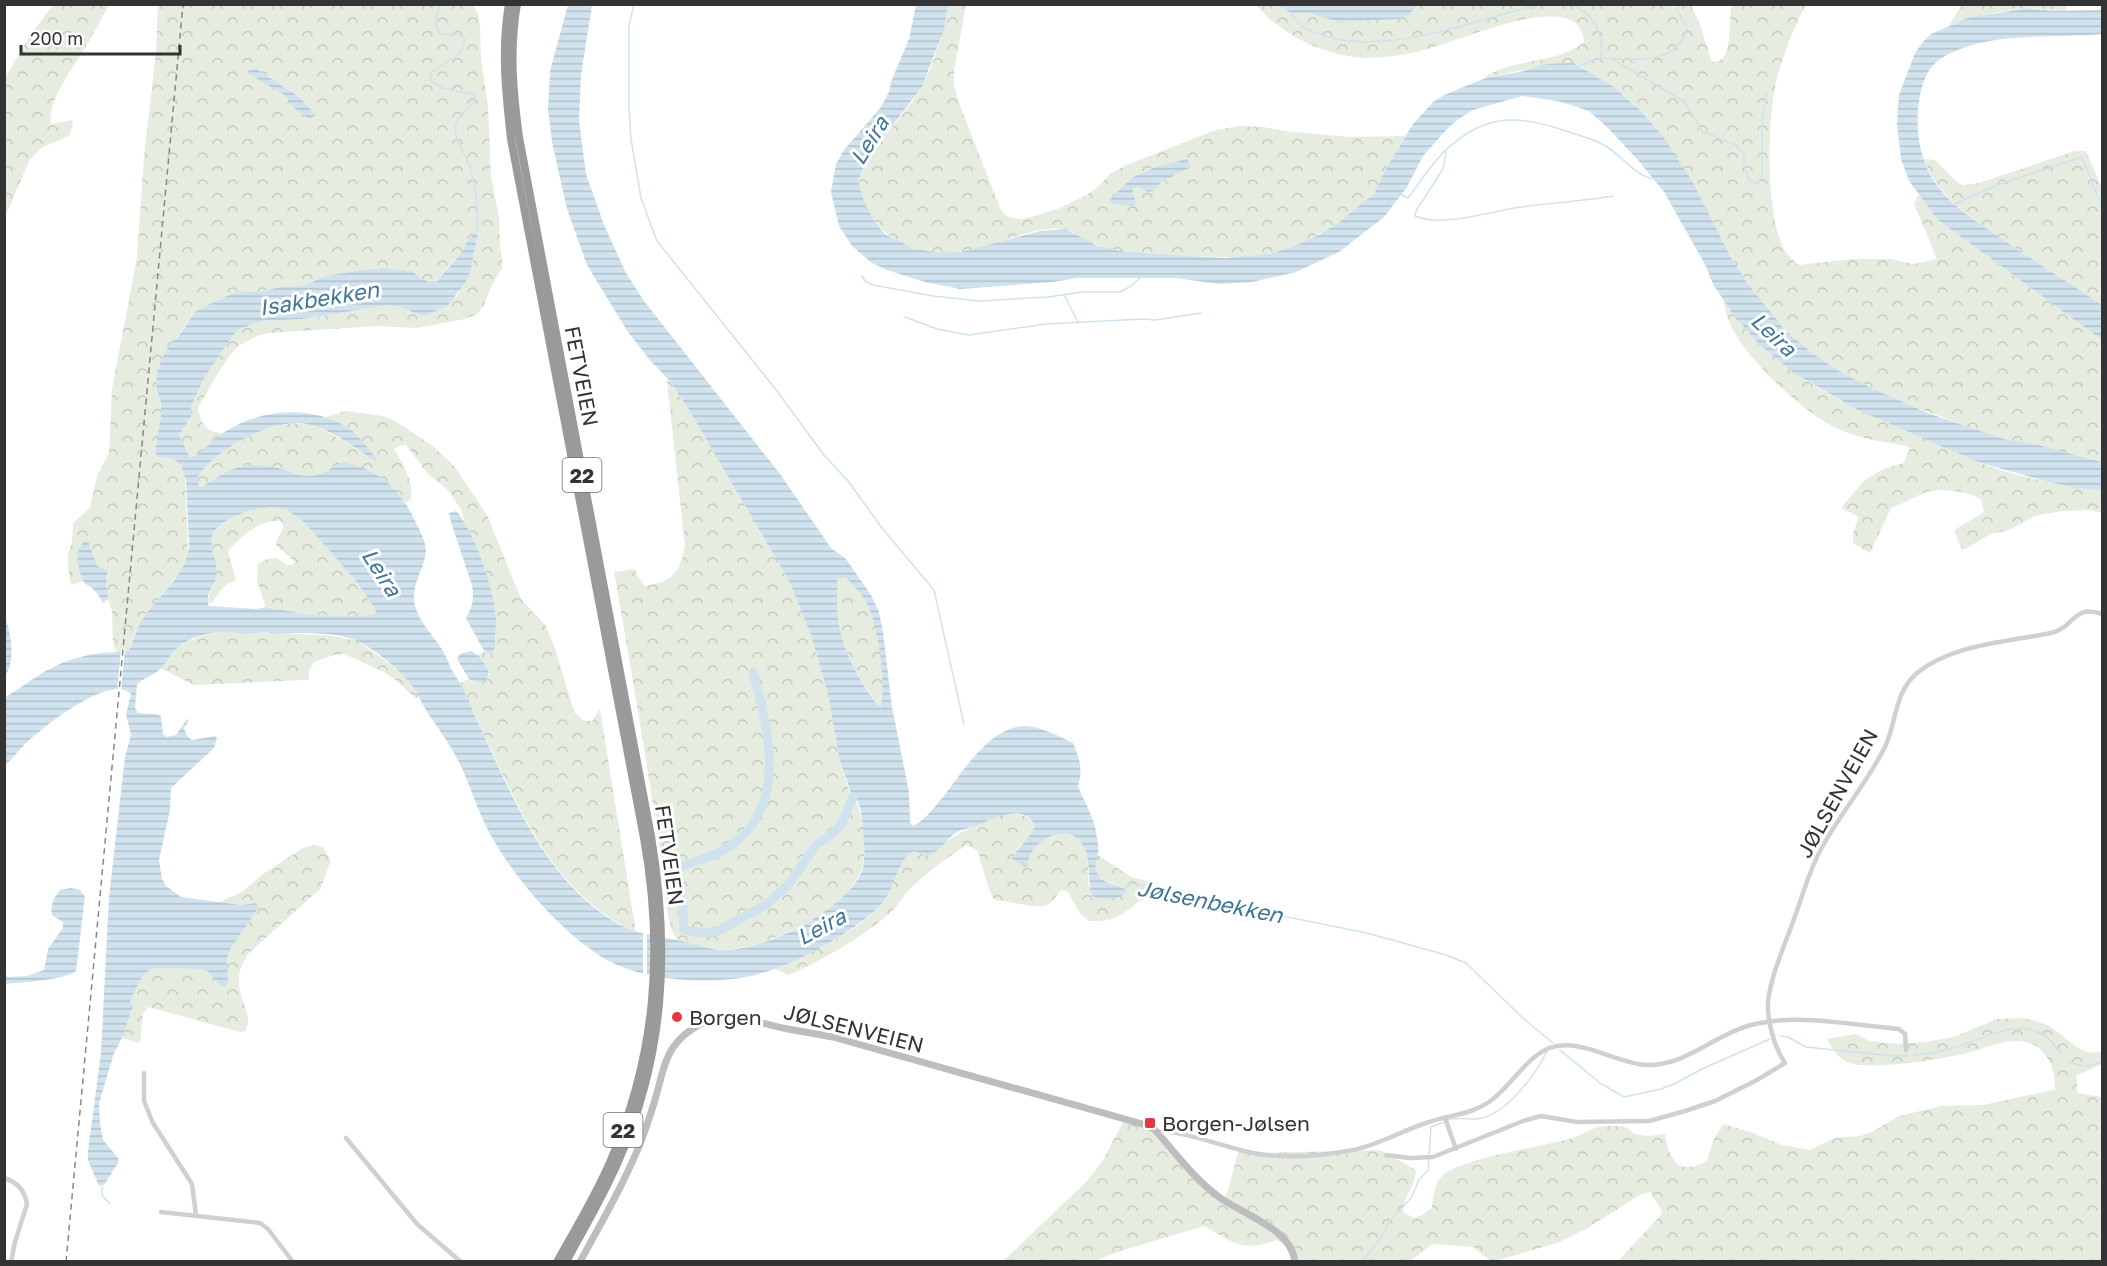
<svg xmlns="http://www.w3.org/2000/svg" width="2107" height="1266" viewBox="0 0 2107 1266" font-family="'Golos Text',sans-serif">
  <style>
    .forest { fill: url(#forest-crowns); fill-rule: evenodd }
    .water { fill: url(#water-rules); fill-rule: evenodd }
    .pier { fill: #fff }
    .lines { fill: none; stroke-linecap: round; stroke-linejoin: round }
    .stream { stroke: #cfe2ee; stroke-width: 1.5 }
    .river { stroke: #cfe2ee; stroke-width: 9 }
    .street { stroke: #d0d0d0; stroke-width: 4.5 }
    .secondary { stroke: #bdbdbd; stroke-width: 7 }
    .highway { stroke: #9a9a9a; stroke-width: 8 }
    .rail { stroke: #888; stroke-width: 1.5; stroke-dasharray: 6 4.5; stroke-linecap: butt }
    .poi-dot { fill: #e63946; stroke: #fff; stroke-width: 2 }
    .labels { text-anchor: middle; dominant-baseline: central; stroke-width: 6; stroke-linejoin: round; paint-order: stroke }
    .shield { fill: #fff; stroke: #707070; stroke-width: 1.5 }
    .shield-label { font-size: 20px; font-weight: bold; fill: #333 }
    .street-label { font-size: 21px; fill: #333; stroke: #fff }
    .poi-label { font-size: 21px; fill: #333; stroke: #fff; text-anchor: start }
    .water-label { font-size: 22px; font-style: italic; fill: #3f7597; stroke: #fff }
  </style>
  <defs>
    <pattern id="forest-crowns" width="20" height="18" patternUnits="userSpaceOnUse" patternTransform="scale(1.5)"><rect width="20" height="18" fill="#e6ecdf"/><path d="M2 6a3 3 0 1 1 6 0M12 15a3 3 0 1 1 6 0" fill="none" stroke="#c6cbc0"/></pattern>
    <pattern id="water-rules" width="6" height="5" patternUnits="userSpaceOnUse" patternTransform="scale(1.5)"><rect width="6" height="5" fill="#cfe2ee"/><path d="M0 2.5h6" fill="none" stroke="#b2c2cd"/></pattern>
  </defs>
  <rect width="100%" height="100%" fill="#fff"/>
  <!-- forest -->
  <path class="forest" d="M1670,4L1675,8H1676L1675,5H1691L1700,25L1712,62C1736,63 1727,20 1732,5H1806C1794,26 1782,58 1776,82C1767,123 1765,215 1785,251C1788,256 1794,261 1798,265L1853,259H1890L1913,264L1937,259L1914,203L1919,195L1938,220L2102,340V462C2071,452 2038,447 2005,439C1985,434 1965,426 1945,418C1900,402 1850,383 1812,353C1788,334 1763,308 1747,283C1701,211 1674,117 1593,75C1587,72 1580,65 1573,64C1568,62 1493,75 1484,78C1513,57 1557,65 1584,42C1584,35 1580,27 1575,22C1537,0 1445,50 1401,55C1387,57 1369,59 1355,57C1319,53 1279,32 1256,5H1277L1291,13H1307L1341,22L1398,19L1414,9L1413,5Z
    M53,5H109C101,18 95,32 87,45C75,65 47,100 51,124L72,120L73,125L69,136L41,148L30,159L5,217V78L29,37Z
    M158,5H473L478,14L480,26L481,59L488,107L491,176L499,218L500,246L502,258V268L490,289L484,305L477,314L465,319L417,328L377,326L269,333L257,336L238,346L231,354L218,373L198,408C201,424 206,432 222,433L207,449L189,458L179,435L191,417V407L203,380L233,335L241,328L263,321L302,319L388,305L404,308L418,315L457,296L471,269L478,232L474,233L459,255L443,272L438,281L431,282L422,279L412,271L387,268L368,269L325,276L303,286L280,287L259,292L238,291L203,307L195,312L162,358L158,394L161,403V425L155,452L157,457H171L177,460L185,472L188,556L181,571L143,618L136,631L129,650L118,654L113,645L112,611L107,598L106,584L109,572L97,566L89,543L81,570L84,581L71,585L68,566V555L72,542L73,523L90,508L97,476L109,453L112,389L137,257L144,157L156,52ZM255,68L299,97L316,115L309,118L295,109L284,95L247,72Z
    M948,5H966L954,71V86L960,106L1000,208L1005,215L1015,219L1028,218L1057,209L1087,195L1098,187L1109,175L1124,166L1213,131L1238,126L1263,127L1284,131L1350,137L1405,136C1399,147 1393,157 1387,167C1382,176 1379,188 1372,195C1346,221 1295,252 1258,256C1235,259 1213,256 1190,256C1169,255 1148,256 1127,252C1114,250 1100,247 1088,242C1080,238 1073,230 1064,229C1037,225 999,244 972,251C924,263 870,239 859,188C854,167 903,116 915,98C933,71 942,36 948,5ZM1152,168L1161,182L1142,190L1137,187L1121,188L1131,178Z
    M1962,5H2067L2065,11C2052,12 2040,7 2027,8C2000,11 1974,17 1949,25Z
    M2075,151H2086L2102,188V305C2067,281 2030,259 1995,234C1966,214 1936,194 1924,159L1935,160L1957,182L1962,185L1979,183Z
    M1723,300C1771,371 1842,404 1919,436C1939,444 1958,454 1978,462C2017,477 2061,486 2102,490V513L2091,510L2062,511L2035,516L2009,530L1991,534L1965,549H1962L1954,530L1978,516L1984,511L1981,500C1970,491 1945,489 1931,491C1919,493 1904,504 1891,508L1870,553L1853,543V533L1859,517L1841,508L1864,481L1883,469L1904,463L1910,448L1907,446C1885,442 1861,439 1840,430C1806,415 1747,360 1731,326C1727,318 1725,308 1723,300Z
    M669,380L686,405L789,581L812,638L819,663L829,698L839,757L851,796C865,805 868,859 860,873C841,910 801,928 763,942C739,951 712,952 688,944C683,942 679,941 676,938C665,923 664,874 661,854C646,760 631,666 614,572L634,569L644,586C673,582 679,574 685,546L667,381Z
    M345,411L383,416L397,422L434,447L455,467L487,515L521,599L546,626L555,648L574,712L584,721H592L600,709L636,933C549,889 521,811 481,729C473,714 468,698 460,683L469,679L476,683L489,675V672L478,655L484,651L489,655L494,650V609L478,550L464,521L462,511L448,490L428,474L406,445L400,446L394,449C403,464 414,481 411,499L406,503L400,496L343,462C334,466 323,474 313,476C303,477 294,473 285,470C249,459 231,466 202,487L199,486L197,479C214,449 276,416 310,425C334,432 353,450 377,458L349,429L326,417Z
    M274,507L287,510L304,522L356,581L375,609L376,614L359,616L311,615L266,607L257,581L258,564L267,559L277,558L287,565H292L295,562L276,545L277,540L284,527L281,521C261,519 239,536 228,552L236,580C216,589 222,593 209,605C206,593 215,586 217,574C218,564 212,555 212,546C210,518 252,508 274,507Z
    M837,577H844C854,584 862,594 868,606C879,630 887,682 880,708C865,687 849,663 842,638C836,619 837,597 837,577Z
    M224,631L328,635L357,641L385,660L405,677L418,695L417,698H415L397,681L384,672L344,654L334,655L314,662L309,670V679L304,680L194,685L160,668L178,646L202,636Z
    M1012,813C1022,815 1030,817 1035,826L1030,835L1015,852L1028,864C1028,843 1063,820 1080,841C1090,852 1088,873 1089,887L1127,891C1116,879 1098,886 1094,865L1098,855L1131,877L1155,883L1159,888L1157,893L1138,902L1124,913L1112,919L1100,921H1089L1080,914L1068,892L1062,890C1056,895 1052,904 1044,906C1035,908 1006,901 995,900C988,893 982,862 977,850L967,845C946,858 926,873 909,890C902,897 898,906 891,912C861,939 825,958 789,975L774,969C811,952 857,934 884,901C896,886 896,861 914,851L924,856C951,838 979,819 1012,813Z
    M314,845L323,847L331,861L320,889L248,954C223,991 258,1009 245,1031L240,1032L148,1007L143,1014L140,1043L122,1038L131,1008L130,1000L144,974L153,968L199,969L207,971L219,984L227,967V958L231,948L259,907L256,903L241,905L219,902L242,892L263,874L303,848Z
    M2023,1018C2031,1020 2040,1022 2047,1025C2066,1034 2079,1059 2102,1051V1064L2076,1076L2078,1093L2102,1097V1261H1618L1660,1216L1662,1211L1650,1192L1640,1195L1586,1229L1560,1242L1495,1261H1491L1473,1247L1432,1244L1410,1261H1295L1284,1244L1276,1240C1243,1253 1232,1242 1204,1226L1121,1251L1094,1261L1002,1262L1087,1181L1102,1162L1123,1122L1152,1124C1165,1141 1204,1200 1224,1199L1228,1191L1239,1148L1264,1153L1380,1150L1416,1170C1415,1188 1403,1196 1403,1212L1414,1218L1422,1215L1432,1208C1433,1197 1434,1186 1441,1177C1456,1159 1544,1146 1570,1139C1579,1137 1586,1131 1595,1128C1602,1126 1611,1126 1618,1126C1625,1126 1630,1129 1634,1134L1649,1136L1665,1134C1669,1160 1678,1177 1707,1161L1714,1139L1723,1124L1753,1133L1782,1145L1810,1150L1835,1138L1860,1136L1872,1132L1899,1116L1941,1106L1983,1105L2053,1090L2055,1089C2055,1073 2052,1062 2042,1051C2022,1029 1986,1049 1963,1054C1938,1060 1877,1069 1852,1064C1841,1062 1832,1049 1827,1039L1856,1034L1870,1041L1899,1044L1927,1042L1956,1036L1997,1019Z"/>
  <!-- water -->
  <path class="water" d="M568,5H592L581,75L579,121L586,174L604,225L626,273L644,301L780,474L831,548L846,559L871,595L879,612L883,632L892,707L909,792L910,823L913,826C926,820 934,807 943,797C963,772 989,727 1025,726C1039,726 1061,737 1073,743C1080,759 1083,770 1078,786C1085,804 1096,820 1097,839C1098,844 1099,849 1098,854C1097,862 1092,867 1099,876C1106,885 1119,883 1127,891C1118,901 1104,901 1092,896C1087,879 1092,855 1080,841C1063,821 1028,843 1028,865L1025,867L1011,858L1030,835L1035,826C1023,802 993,819 975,826C970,828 963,829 957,832C948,838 941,849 932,854C925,858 920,854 914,851C896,861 896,887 883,902C859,931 788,968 751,976C709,985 645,981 607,960C563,935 514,878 490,834C478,812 471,787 460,764C451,746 439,729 427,712C422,704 418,694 412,686C400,670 375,649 357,641C331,630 298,634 271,633C264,632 258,633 251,633C242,634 234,632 225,632C211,631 189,638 178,647C170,654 166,664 158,671C152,676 143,678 137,685L135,708L138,713L156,714L161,716L163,734L167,737L176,735L187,719L189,720L184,728L187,736L192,740L215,736L217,738L214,748L171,788L170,810L159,860L162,879L166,886L181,897L241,905L256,903L259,907L231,948L227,958L228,983L225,986L219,984L207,971L199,969L153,968L144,974L130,1000L132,1008L129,1018L122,1038L114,1053L99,1103L100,1123L103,1140L118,1158V1163L104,1185L99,1186L88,1160V1151L101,1053L109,897L125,757L131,735L126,714L131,694C109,673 41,729 24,745C17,752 12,760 5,765L4,698C26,685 45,668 70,660C80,657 91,654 102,653C112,652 119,653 129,650C134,640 136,629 142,620C157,596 187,576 189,546L186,482C183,462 177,457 157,457L155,452L161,416V403L156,386L157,374L162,358L171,343L178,337L195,312L203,307L238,291L259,292L280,287L303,286L325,276L368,269L387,268L412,271L422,279L430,282L438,281C444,270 453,264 460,254C466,246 469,235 478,231L471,269L465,283L448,305L427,315H418L404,308L388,305L302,319L263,321L241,328L233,335L203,380L191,407V417L179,435L190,458C206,450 210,442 223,433C259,409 311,404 348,428C359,435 367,448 377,458L376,461C354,448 333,430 307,424C274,417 213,450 197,479L199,486L202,487C232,466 249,459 285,470C294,473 303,477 313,476C323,474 334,466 343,462C383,472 400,488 417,525C421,533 426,543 426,551C424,572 408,588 416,609C421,624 433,635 441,648C447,657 450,668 456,677C459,682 463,687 465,693C471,704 474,716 480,727C510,792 540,867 600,912C630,934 642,933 677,940C693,943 705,949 722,950C764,951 845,911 862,871C866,860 864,841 863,829C862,817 862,803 852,796L839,757L829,698L819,663L812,638L789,581L686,405L669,380L649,359L628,332L587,265L567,209L552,142L548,110L550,71ZM274,507L287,510L304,522L356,581L375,609L376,614L360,616L311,615L266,607L256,609L208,606C208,602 207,597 209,593C212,586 217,580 217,571C217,560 210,551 212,539C215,518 256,507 274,507ZM844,577C854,584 862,594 868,606C878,627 887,685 880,708C864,688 849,662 842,638C836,619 837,597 837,578Z
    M916,5H948L944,29L922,87L882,139L863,169L858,181L864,202L875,222L885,234L914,249L940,253L962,252L1040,231L1066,229L1097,246L1126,252L1225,258L1270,254L1292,247L1320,234L1339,222L1374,194L1387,167L1413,124L1433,102L1444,95L1488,77L1520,72L1547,64L1573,63L1614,87L1641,111L1662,135L1692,181L1731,257L1747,283L1786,331L1812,353L1839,371L1869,387L1930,414L2004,439L2038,445L2102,462V490L2077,488L2044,481L1978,462L1858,410L1794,373L1760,345L1734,316L1713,284L1705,264L1664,192L1638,160L1607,127L1589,111L1558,101L1522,96L1473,110L1460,118L1448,128L1423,156L1407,187L1384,217L1339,252L1296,272L1252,282L1219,284L1176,278H1077L1053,282L960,289L925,282L887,270L872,263L852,246L839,226L831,192L836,164L844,150L881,107L889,92L891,82L909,39Z
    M1413,5L1414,9L1409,14L1398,19L1341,22L1307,13H1291L1277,5Z
    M2028,8L2054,11L2102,10V34C2061,38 2005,33 1966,47C1934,58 1925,68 1919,101C1915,128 1919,157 1934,181C1949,204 1973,219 1995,234C2030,259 2067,281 2102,305V340L1938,220L1909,181L1901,159L1897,124L1899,95L1915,53L1923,42L1931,34L1968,18Z
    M255,68L299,97L316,115L309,119L295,109L284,95L246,72Z
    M1187,159L1191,167L1161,182L1155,190L1149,192L1137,187L1132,189L1136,204L1133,206L1111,203L1110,200L1131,178L1153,168Z
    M456,511C474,529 495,593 496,620C496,626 495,632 495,638C495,645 495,651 490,655L483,649L466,618C473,607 474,597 472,585L451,522L449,513Z
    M85,541L89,543L97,566L108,571C108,575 106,581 106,585C107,594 111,598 103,603C101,599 98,594 95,591C92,587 87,586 84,582C78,570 73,550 85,541Z
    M4,615C11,630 16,662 5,676Z
    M471,651L480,657L489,672L486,680L478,683L469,679L457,659L460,654Z
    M71,888L80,890L85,897L76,971C62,981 23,982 5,984V974L8,977L27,976L44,970L48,949L63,928V922L52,915C50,904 54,898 60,890Z"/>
  <!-- pier -->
  <path class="pier" d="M125,648L121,693H117L121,649Z
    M643,932H647V977L643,976Z"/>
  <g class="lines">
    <!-- stream -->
    <path class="stream" d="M441,4C435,16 433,23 440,34L460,35L465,39L460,53L430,73L431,81L442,88L472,94L476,98C472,110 455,114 455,128C455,141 466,155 470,167C477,190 477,208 477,232
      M634,4L629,26V109L631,139L641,198L657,241L777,391L824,455L848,481L882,528L934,590L964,724
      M1570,4C1595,14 1604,32 1601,58L1581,65L1577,68
      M1291,13C1295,18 1299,24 1303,27C1372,65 1471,20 1542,4
      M1601,58C1631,60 1678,66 1687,28L1676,8
      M1610,58L1685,102L1702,131L1736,145L1744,154V166L1750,181L1758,184L1762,176V123L1767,93
      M1444,151L1446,153L1443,169L1416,211L1415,216C1441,228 1492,211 1520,207C1551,203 1583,201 1613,196
      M1400,194L1408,198C1420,183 1431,164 1445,151C1486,111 1523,115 1572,133C1582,136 1593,139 1602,144C1621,153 1633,176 1655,179
      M1955,204L1997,185L2082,157L2102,208
      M862,276L865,281L873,285L933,296L979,301L1048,297L1082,292H1120L1131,286L1141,277
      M1064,295L1078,322
      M905,317L937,329L969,335L1046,324L1143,319L1155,320L1201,313
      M1124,889L1131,883L1242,908L1367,933L1446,955L1466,963L1525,1020L1553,1043
      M1780,1036L1788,1037L1806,1047L1893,1056H1907
      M1560,1050L1600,1083L1624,1097L1661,1089L1674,1084L1704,1068L1770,1039
      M1914,1055C1924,1054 1936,1053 1946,1050C1978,1043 2018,1013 2049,1039C2053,1043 2057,1049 2061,1053
      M2069,1061C2081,1068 2090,1066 2102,1062
      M1448,1120C1459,1116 1471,1121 1482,1118C1508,1112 1536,1074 1547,1051
      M102,1187V1195L110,1204
      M1362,1262L1385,1232L1388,1223L1411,1198L1419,1180L1428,1170L1431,1127L1444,1122"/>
    <!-- river -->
    <path class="river" d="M684,930L682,899L672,874L673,869C693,862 715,857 733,844C788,803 768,728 753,672
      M684,930L706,933L720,930L767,904L789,884L816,845L827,838L841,825L853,797"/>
    <!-- street -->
    <path class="street" d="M144,1073V1101L153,1123L192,1184L196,1215
      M1445,1118L1456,1149
      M1157,1132C1176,1128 1230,1149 1253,1153C1285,1159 1321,1156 1353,1150C1379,1145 1403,1130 1429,1122C1449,1115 1470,1115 1489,1102C1511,1087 1524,1059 1549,1048C1579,1037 1616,1063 1646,1065C1687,1066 1713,1035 1751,1025C1796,1013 1852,1025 1899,1029L1905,1034L1906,1050
      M346,1138L417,1224L461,1262
      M1386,1155L1410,1158L1433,1157L1523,1121L1541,1116L1577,1122L1649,1121L1685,1111L1715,1101L1757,1080L1785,1063C1774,1047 1767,1020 1768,1002C1771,974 1785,945 1794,919C1802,897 1809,872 1820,851C1839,815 1867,783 1885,747C1897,721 1894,693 1917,673C1952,644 2008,642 2051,633C2076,627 2072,604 2102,614
      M4,1178C17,1182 25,1191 27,1204L15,1242L11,1262
      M161,1212L260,1223L268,1229L293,1262"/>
    <!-- secondary -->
    <path class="secondary" d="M580,1262C602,1221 625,1182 642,1139C647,1125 652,1111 656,1096C661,1080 663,1063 672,1049C682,1034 699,1022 717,1019C742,1014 764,1025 788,1029C803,1032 818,1034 833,1037L1146,1125L1154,1129C1175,1152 1194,1179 1219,1197C1242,1214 1292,1229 1295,1262"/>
    <!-- highway -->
    <path class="highway" d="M509,4C501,49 506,94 511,139L644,838C664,950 656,1055 611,1160C596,1195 576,1228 557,1262
      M517,4C509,49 513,93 519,137L651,836C670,950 665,1057 617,1164C602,1198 583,1230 566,1262"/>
    <!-- rail -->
    <path class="rail" d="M66,1262L183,4"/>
  </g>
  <!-- markers -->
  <g class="poi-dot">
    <circle cx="677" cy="1017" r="6"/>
    <rect x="1144" y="1117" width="12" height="12" rx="3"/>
  </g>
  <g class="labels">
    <!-- shield labels -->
    <g class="shield">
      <rect x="562.5" y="458" width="39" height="34" rx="4.5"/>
      <rect x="603.5" y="1113" width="39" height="34" rx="4.5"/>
    </g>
    <g class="shield-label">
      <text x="582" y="475">22</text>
      <text x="623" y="1130">22</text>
    </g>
    <!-- street labels -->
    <g class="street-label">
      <text transform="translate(582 376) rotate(79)">FETVEIEN</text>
      <text transform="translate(1837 793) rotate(-61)">JØLSENVEIEN</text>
      <text transform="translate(670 855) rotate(82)">FETVEIEN</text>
      <text transform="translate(854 1028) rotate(14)">JØLSENVEIEN</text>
    </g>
    <!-- poi labels -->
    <g class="poi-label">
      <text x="689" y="1017">Borgen</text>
      <text x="1162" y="1123">Borgen-Jølsen</text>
    </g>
    <!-- water labels -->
    <g class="water-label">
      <text transform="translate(869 140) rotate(-58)">Leira</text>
      <text transform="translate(319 298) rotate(-9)">Isakbekken</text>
      <text transform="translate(1774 334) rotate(43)">Leira</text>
      <text transform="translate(382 572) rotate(57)">Leira</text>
      <text transform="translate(1210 901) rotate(11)">Jølsenbekken</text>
      <text transform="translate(821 926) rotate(-28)">Leira</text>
    </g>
  </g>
  <!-- border -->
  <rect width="2107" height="1266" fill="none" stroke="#333333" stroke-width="12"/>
  <!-- scale -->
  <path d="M21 45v9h159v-9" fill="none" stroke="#333333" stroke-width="3"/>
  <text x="30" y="45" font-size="18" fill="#333333" stroke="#ffffff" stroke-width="4.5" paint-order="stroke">200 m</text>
</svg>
